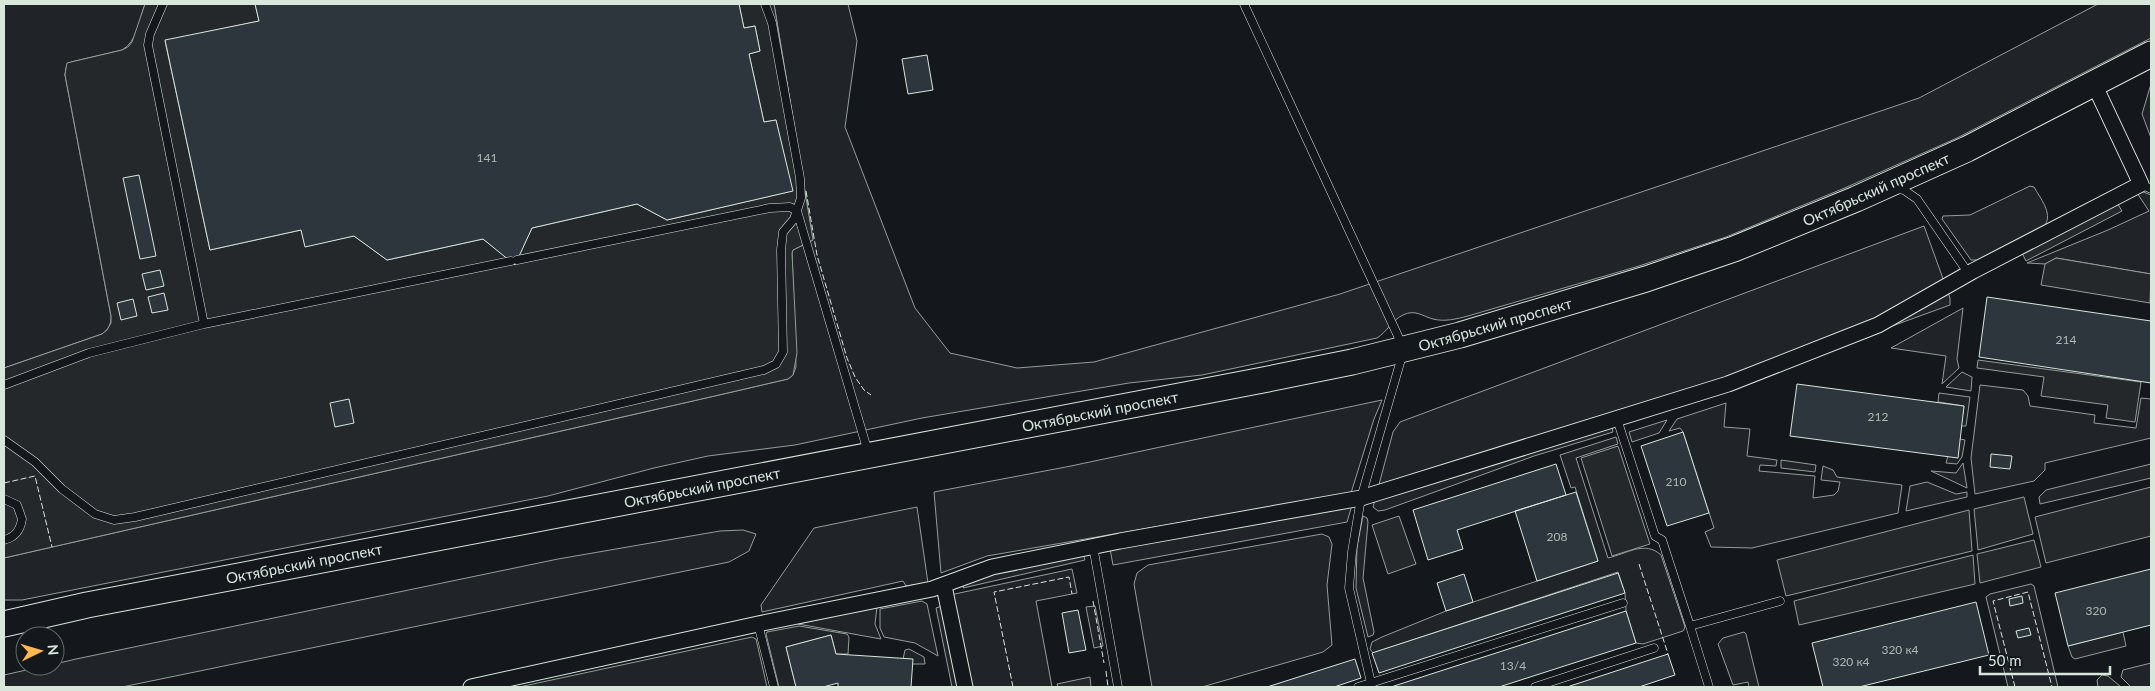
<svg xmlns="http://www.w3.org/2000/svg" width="2155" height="691" viewBox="0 0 2155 691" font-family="Lato,sans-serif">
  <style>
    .green { fill: #202428; stroke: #939e99 }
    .parking { fill: #24282b; stroke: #939e99 }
    .building { fill: #2c363c; stroke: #d8e6dc }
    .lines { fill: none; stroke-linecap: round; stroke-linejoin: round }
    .lane-casing { stroke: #d8e6dc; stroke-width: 9 }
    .street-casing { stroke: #d8e6dc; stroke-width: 17 }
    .primary-casing { stroke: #d8e6dc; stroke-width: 27 }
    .lane { stroke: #14181c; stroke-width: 8 }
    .street { stroke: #14181c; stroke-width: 15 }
    .primary { stroke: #14181c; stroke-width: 25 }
    .fence { stroke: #d8e6dc; stroke-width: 1; stroke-dasharray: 6 2.5; stroke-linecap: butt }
    .labels { text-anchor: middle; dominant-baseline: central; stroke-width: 4; stroke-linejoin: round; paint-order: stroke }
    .number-label { font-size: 12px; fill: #adbab4 }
    .street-label { font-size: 15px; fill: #d8e6dc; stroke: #14181c }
  </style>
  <rect width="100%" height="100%" fill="#14181c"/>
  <!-- green -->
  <path class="green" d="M4,4H145C139,20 137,42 122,50L71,62L66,68L65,75L111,316C111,324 109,329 102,334L4,368Z
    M774,4H848L857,41L845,127L915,308L950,353L1017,368L1094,362L1340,294L1919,98L2098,4H2151V38L1957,138L1847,187L1726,237L1639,266L1468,316C1457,319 1444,322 1433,319C1422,316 1415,309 1403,315C1392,320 1387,332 1377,338L1202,375L1129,383L922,418L795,445L708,456L654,468L548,496L22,600H4V558L719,395L788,379L793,375L796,367L792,253L793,250L813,240Z
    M2151,84V138L2142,114Z
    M2030,186L2034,187C2040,198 2053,213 2045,225L1977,260H1971L1942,219L1943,216L1970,215Z
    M2141,191L2151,195V274L2056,258L2045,264L2027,263L2108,230L2149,211L2137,193Z
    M1924,226L1950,298V305L1612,428L1613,432L1534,456L1385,510L1378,511L1373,507L1393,432L1400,422Z
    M1963,308L1957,359L1959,368L1942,384L1946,356L1891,348Z
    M1962,372L1972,377L1971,391L1946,387Z
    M1980,385L2023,390L2028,396L2030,406L2095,415L2094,423L2136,428L2141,398L2151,399V438L2045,463V470L2034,481L1975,494L1971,458Z
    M1939,393L1970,397L1966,426H1961L1964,406L1938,402Z
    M1382,400L1374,419L1351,493L987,556L941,573L934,492L1071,466Z
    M1726,403L1724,427L1750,429L1747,456L1777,460L1776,466L1760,465L1759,471L1815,476L1813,498L1834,495L1838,491L1840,482L1821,480L1823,466L1833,470L1837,477L1902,485L1898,513L1752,548L1711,547L1705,532L1714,528L1683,432L1680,428L1669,431L1677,419Z
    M1667,420L1659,433L1632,442L1629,432Z
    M1616,437L1618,444L1576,458L1608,558C1626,554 1645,540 1661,555L1685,627L1683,631L1643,644L1636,643L1626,611L1625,593L1618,572L1373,653L1370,649L1372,642L1382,637L1446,611L1598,561L1575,487L1571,488L1560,455Z
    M1960,439L1965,440L1962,457L1957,464L1946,463L1948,456Z
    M1781,460L1816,465L1815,472L1781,468Z
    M1963,463L1967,488L1931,471L1956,473Z
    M2151,464V478L2040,504L2039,497L2046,490Z
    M1927,482L1956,494L1967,492V497L1906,511L1910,486Z
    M1352,505L1347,522L1113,565L1110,549Z
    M917,507L928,583L906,586L903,581L762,612L761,605L814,528Z
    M1363,516L1367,518L1368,522L1363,578L1374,632L1373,635L1368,637L1356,588L1357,547Z
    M743,530L756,534L749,551L729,562L122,687H4V675L44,666H55V664L76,659L558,559L720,531Z
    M1322,534L1329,537L1332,544L1327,585L1332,645L1323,652L1202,687H1152L1134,584L1137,573L1148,565Z
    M1083,553L1085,560L963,588L965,582L997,571Z
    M1072,569L1077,593L1036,601L1052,687H968L950,595Z
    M2031,584L2034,586L2058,687H2008L1986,597L1990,594Z
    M922,601L927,604L938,656L915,643L884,637L880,628V609Z
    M945,605L961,687H952L936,608Z
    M1095,606L1103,646L1094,648L1086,607Z
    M877,607L875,624L881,639L798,624Z
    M799,626L847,634L849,637L848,654H836L831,635L786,647L796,687H779L766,634L767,632Z
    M1744,632L1746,634L1759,687H1749L1748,682L1733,685L1718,644L1723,638Z
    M2123,632L2126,646L2075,659L2072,657L2068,646Z
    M752,637L756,639L767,687H519Z
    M909,649L924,657L925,664H912L903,659L905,650Z
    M2151,663V687H2131L2121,677L2123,670Z
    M2102,675L2108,676L2121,687H2098L2097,680Z"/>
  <!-- parking -->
  <path class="parking" d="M145,4H255L259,21L165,41L210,250L301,230L305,246L354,236L387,260L483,239L515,264L532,228L637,204L667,220L792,191L776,120L764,122L749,54L760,51L755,26L744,28L739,4H774L813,240L793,250L792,253L797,353L793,375L788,379L719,395L4,558V368L102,334L107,330L111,323V316L65,75L66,68L67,63L71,62L122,50L128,47L132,42Z
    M2116,201L2122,211L2026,261L2021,251Z
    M2056,258L2151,274L2150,303L2041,285L2045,264Z
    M1978,360L2141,382L2135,422L2106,418L2108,405L2041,396L2044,377L1977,368Z
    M1618,446L1650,544L1612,556L1581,458Z
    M2151,487V536L2046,563L2035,517Z
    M2024,497L2033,534L1978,550L1974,509Z
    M1969,510L1972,551L1786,596L1777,560Z
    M1399,516L1416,564L1388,574L1372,525Z
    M2034,540L2041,567L1980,583L1977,554Z
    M1973,555L1975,584L1799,625L1794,601Z
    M1090,677L1091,687H1058L1057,684Z"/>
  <!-- building -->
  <path class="building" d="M255,4H739L744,28L755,26L760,51L749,54L764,122L776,120L793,191L667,220L637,204L532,228L515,265L483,239L387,260L354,236L305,247L301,230L210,250L165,40L259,21Z
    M927,55L933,90L908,94L902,59Z
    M139,175L156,256L140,259L123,178Z
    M160,270L164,286L146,290L142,274Z
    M164,293L168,310L152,313L148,297Z
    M1987,297L2151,321V383L1979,357Z
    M133,299L137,316L121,320L117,303Z
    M1797,384L1964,406L1958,458L1790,436Z
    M349,399L354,423L335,427L330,403Z
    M1683,432L1709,513L1667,526L1641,446Z
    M1991,454L2012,456L2010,469L1990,467Z
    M1556,464L1566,495L1457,530L1463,549L1428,560L1413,510Z
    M1576,492L1598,561L1537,581L1515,511Z
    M2151,569V625L2068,646L2055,593Z
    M1618,573L1625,593L1379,673L1372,653Z
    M1464,574L1473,602L1446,611L1437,583Z
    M2022,596L2023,603L2010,606L2009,599Z
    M1976,602L1989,655L1859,687H1823L1812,643Z
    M1078,610L1086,650L1069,653L1062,613Z
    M1626,611L1636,643L1499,687H1391Z
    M2029,628L2031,635L2018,638L2016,631Z
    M831,635L836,654L913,659L911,687H838V683L823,687H796L786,647Z
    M1668,654L1675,675L1639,687H1567Z
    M1355,659L1361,678L1334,687H1267Z"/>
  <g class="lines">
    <!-- lane casing -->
    <g class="lane-casing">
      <path id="lane" d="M163,4L150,34L148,45L204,324
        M1244,4L1404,349L1361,498L1352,552L1349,588L1372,687
        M2141,184L2151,189
        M1895,188L1904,190L1917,199L1969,274
        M517,260L770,208L790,207L797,211L868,452
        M4,385L89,353L204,324L511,261
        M1617,419L1655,536L1662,540L1690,626L1780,601
        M4,440L35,462L62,489L95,514L114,520L135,517L764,370L776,364L783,352L781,250L783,232L794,219L801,198L800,178L772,23L765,4
        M4,499L17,505L22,519C20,531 15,537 4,540
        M1093,546L1118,687
        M758,624L774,687
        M1690,626L1709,687
        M1358,687L1623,603
        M1535,687L1654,648"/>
    </g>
    <!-- street casing -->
    <g class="street-casing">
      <path id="street" d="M944,586L965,687
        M471,687L758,624L932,589L992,567L1120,541L1361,498L1728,384L1878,325L1973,271L2141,184L2094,84"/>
    </g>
    <!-- primary casing -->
    <g class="primary-casing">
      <path id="primary" d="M4,624L87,605L1263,380L1352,362L1460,335L1646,279L1734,249L1856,199L1967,149L2151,54"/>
    </g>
    <!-- lane -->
    <use href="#lane" class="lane"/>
    <!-- street -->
    <use href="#street" class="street"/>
    <!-- primary -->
    <use href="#primary" class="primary"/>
    <!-- fence -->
    <path class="fence" d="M806,191L817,255L847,358L855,377L864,390L871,395
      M4,483L35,476L52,547
      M1639,564L1668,654
      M1093,601L1104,663
      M1106,671L1108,687
      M1013,687L994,592L1069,577L1072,594
      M2015,687L1993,601L2028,592L2052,687"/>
  </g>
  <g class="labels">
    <!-- number labels -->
    <g class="number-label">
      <text x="487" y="157">141</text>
      <text x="2066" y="339">214</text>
      <text x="1878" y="416">212</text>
      <text x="1676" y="481">210</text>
      <text x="1557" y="536">208</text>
      <text x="2096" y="610">320</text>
      <text x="1900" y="649">320 к4</text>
      <text x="1851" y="661">320 к4</text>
      <text x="1513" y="665">13/4</text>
    </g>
    <!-- street labels -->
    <g class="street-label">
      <text transform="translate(1876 189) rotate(-24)">Октябрьский проспект</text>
      <text transform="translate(1495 324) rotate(-16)">Октябрьский проспект</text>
      <text transform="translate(1100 411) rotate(-11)">Октябрьский проспект</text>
      <text transform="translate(702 487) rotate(-11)">Октябрьский проспект</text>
      <text transform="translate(304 563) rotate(-11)">Октябрьский проспект</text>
    </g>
  </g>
  <!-- border -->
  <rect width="2155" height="691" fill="none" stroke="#d8e6dc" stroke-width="10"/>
  <!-- north arrow -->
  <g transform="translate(40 651) rotate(85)"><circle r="24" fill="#14181c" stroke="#626a69"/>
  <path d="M0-4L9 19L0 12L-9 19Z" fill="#ffb74d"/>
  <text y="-8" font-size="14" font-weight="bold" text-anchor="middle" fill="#d8e6dc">N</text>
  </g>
  <!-- scale -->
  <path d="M1980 666v8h130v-8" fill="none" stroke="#d8e6dc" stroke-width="2.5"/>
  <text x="1988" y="666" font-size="15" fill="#d8e6dc" stroke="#14181c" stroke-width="4" paint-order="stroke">50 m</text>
</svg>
